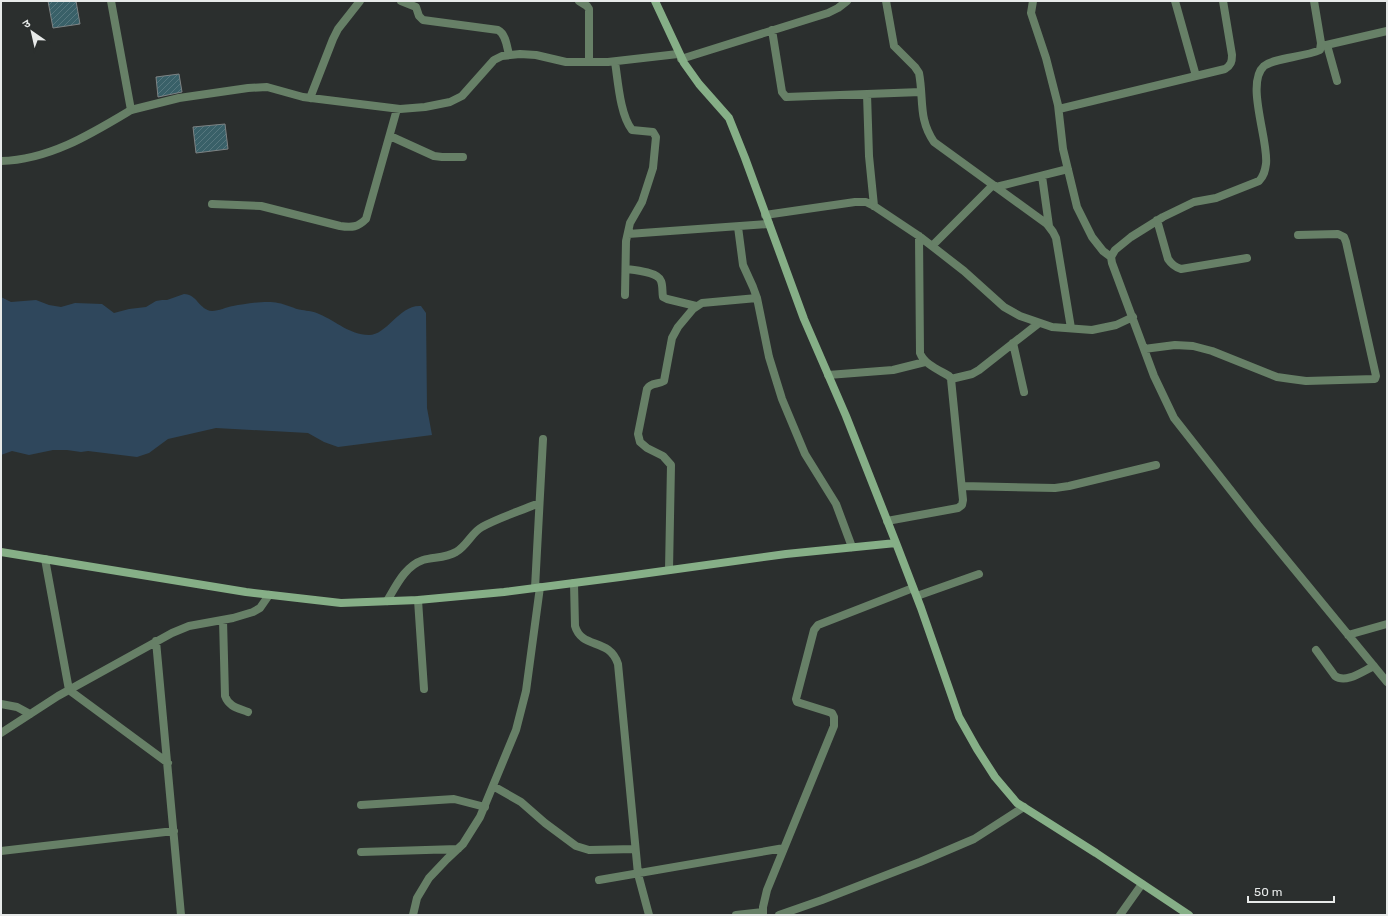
<svg xmlns="http://www.w3.org/2000/svg" width="1388" height="916" viewBox="0 0 1388 916" font-family="Rubik,'Noto Sans Devanagari',sans-serif">
  <style>
    .water { fill: #2f475c }
    .building { fill: url(#building-hatch); stroke: #7d8384 }
    .lines { fill: none; stroke-linecap: round; stroke-linejoin: round }
    .minor { stroke: #678067; stroke-width: 8 }
    .tertiary { stroke: #678067; stroke-width: 8 }
    .secondary { stroke: #86af87; stroke-width: 8 }
  </style>
  <defs>
    <pattern id="building-hatch" width="6" height="6" patternUnits="userSpaceOnUse"><rect width="6" height="6" fill="#396068"/><path d="M-1 1l2-2M0 6l6-6M5 7l2-2" fill="none" stroke="#56777e"/></pattern>
  </defs>
  <rect width="100%" height="100%" fill="#2b2f2e"/>
  <!-- water -->
  <path class="water" d="M184,294C197,294 199,310 212,311C219,311 226,307 233,306C245,304 267,300 278,303C286,304 294,309 302,310C308,311 313,311 319,314C338,322 348,334 369,335C387,335 400,304 421,306L426,313L427,408L432,435L338,447L324,442L308,433L216,428L168,439L149,453L137,457L88,451L81,452L67,450H53L29,455L12,451L1,455V297L11,302L36,300L49,305L61,307L75,303L102,304L114,313L129,309L146,307L156,301L162,300H167Z"/>
  <!-- building -->
  <path class="building" d="M48,1H76L80,24L53,28Z
    M179,74L182,92L158,97L156,77Z
    M225,124L228,149L196,153L193,127Z"/>
  <g class="lines">
    <!-- minor -->
    <path class="minor" d="M401,1L416,7L419,16L423,20L498,30C506,34 507,47 509,55
      M579,1L587,6L589,9V62
      M886,1L894,46L915,67L919,73C924,99 918,119 934,142L1047,224L1053,232L1056,238L1071,328
      M1033,1L1031,13L1046,58L1058,105L1063,149L1077,207L1092,237L1103,251L1111,257
      M1175,1L1196,76
      M1314,1L1321,43L1320,50C1305,57 1274,58 1264,66C1245,83 1269,141 1266,164C1265,171 1264,176 1259,181L1216,198L1194,202L1163,217L1131,237L1115,250L1111,257L1112,263L1154,376L1174,418L1258,525L1387,682
      M772,30L782,92L786,97L921,92
      M1327,45L1337,81
      M1322,46L1387,31
      M681,59L828,13L838,8L847,1
      M615,62C618,81 620,115 632,130L653,132L656,137L653,168L642,202L630,223L626,241L625,295
      M867,94L869,156L874,206
      M310,98L333,39L338,29L360,1
      M1059,109L1225,69C1231,65 1232,62 1232,55L1223,1
      M131,110L179,98L248,88L267,87L303,97L400,109L425,107L450,102L462,96L494,60L502,56L520,54L536,55L566,62H608L678,54
      M390,136L434,156L442,157H463
      M1042,176L1049,226
      M996,187L1068,169
      M212,204L261,206L340,226C352,228 358,227 366,219L397,109
      M765,215L855,202H866L874,206L919,236L964,271L1004,307L1020,316L1052,327L1092,330L1116,325L1133,317
      M1157,220L1168,259C1172,265 1175,267 1181,269L1247,258
      M738,227L743,265L753,287L757,298L769,357L782,399L805,454L836,504L852,547
      M628,234L769,224
      M932,246L993,185
      M626,269C634,270 658,272 661,281C663,286 662,292 663,297L667,299L696,306
      M1013,343L1024,392
      M1144,349L1175,345L1193,346L1212,351L1277,377L1291,379L1306,381L1375,379L1376,376L1346,242L1344,237L1338,234L1298,235
      M828,375L893,370L925,362
      M951,379L972,374L979,370L1039,323
      M962,486L1055,488L1069,486L1156,465
      M887,521L958,508L962,505L963,500L951,379L949,376C939,370 924,364 920,353L919,236
      M45,559L69,690L168,763
      M669,570L671,465L663,456L647,448L640,442L638,434L647,389C651,382 658,385 664,381L672,338L678,327L693,309L702,303L757,298
      M574,583L575,626C582,650 609,637 618,664L638,874L649,915
      M535,588L543,439
      M917,596L979,574
      M418,600L424,689
      M387,601C396,586 405,566 423,560C434,557 446,558 456,552C467,546 472,532 482,527C500,517 521,511 539,503
      M223,620L225,696C229,707 238,708 248,712
      M1348,635L1387,624
      M156,641L181,915
      M1316,650L1335,676C1346,684 1363,671 1374,666
      M1,704L17,707L30,714
      M1,733L58,696L172,633L189,626L233,618L253,612L260,608L269,595
      M493,786L521,802L545,823L576,846L589,850L635,849
      M361,805L454,799L485,807
      M1,851L174,831
      M361,852L458,849
      M599,880L784,848
      M413,915L417,898L429,878L447,859L463,844L480,817L516,730L526,691L540,587
      M736,915L763,912
      M763,915V907L767,890L834,726V717L832,713L797,702L796,699L814,630L818,625L913,588
      M1120,915L1142,884"/>
    <!-- tertiary -->
    <path class="tertiary" d="M1,161C49,160 91,134 131,110L111,1
      M779,915L822,900L920,862L974,839L1024,807"/>
    <!-- secondary -->
    <path class="secondary" d="M655,1L684,63L699,84L729,118L745,158L804,319L846,416L896,543
      M1,552L246,592L341,603L418,600L504,592L620,577L786,554L896,543L921,608L959,717L977,749L995,777L1017,803L1096,853L1189,915"/>
  </g>
  <!-- border -->
  <rect width="1388" height="916" fill="none" stroke="#e7eae9" stroke-width="4"/>
  <!-- north arrow -->
  <g transform="translate(32 32) rotate(326)" stroke="#2b2f2e" stroke-width="3" paint-order="stroke">
  <path d="M0-3L7 15L0 10L-7 15Z" fill="#e7eae9"/>
  <text y="-6" font-size="11" font-weight="bold" text-anchor="middle" fill="#e7eae9">उ</text>
  </g>
  <!-- scale -->
  <path d="M1248 896v6h86v-6" fill="none" stroke="#e7eae9" stroke-width="2"/>
  <text x="1254" y="896" font-size="12" fill="#e7eae9" stroke="#2b2f2e" stroke-width="3" paint-order="stroke">50 m</text>
</svg>
